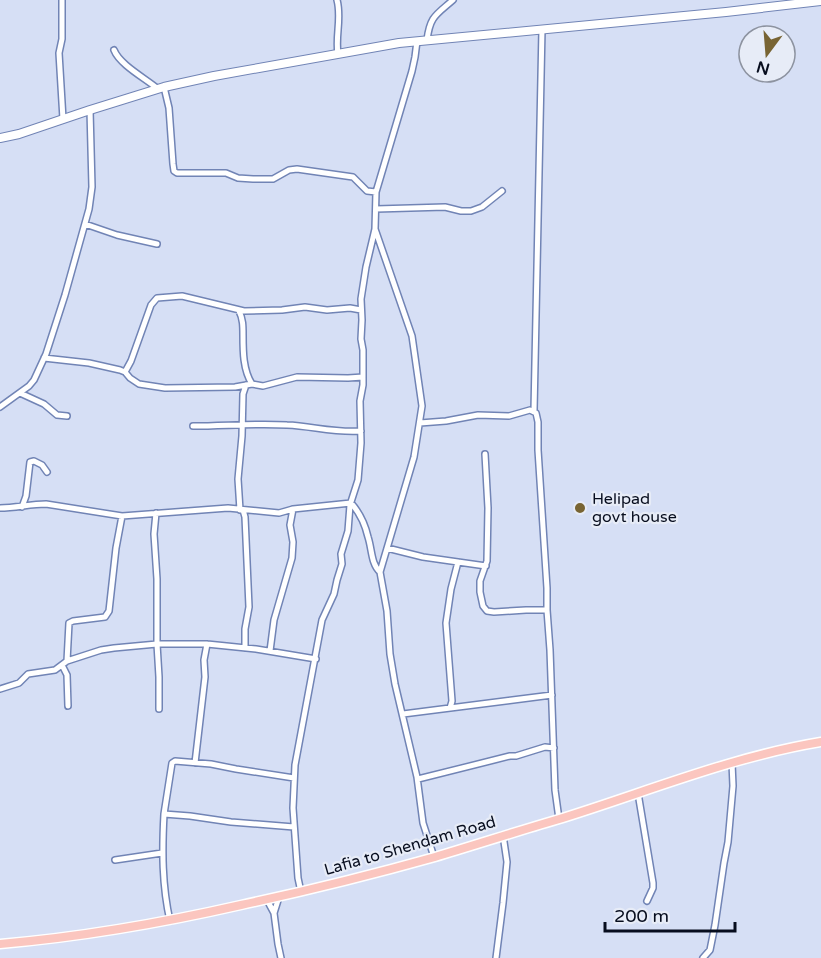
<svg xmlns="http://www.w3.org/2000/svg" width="821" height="958" viewBox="0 0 821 958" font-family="'Varela Round',sans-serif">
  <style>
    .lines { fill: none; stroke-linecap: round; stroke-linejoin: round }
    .street-casing { stroke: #7184b5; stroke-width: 8 }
    .secondary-casing { stroke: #7184b5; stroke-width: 10 }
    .primary-casing { stroke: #fff; stroke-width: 11 }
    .street { stroke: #fff; stroke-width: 5 }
    .secondary { stroke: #fff; stroke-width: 8 }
    .primary { stroke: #fbc6bf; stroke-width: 8 }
    .poi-dot { fill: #786433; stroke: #e7ecf7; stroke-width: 2 }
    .labels { text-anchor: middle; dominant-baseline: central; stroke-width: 4.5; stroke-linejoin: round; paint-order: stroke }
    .poi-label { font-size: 16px; fill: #070d1e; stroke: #e7ecf7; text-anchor: start }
    .street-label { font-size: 16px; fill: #070d1e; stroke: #e7ecf7 }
  </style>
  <rect width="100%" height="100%" fill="#d6dff5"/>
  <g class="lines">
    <!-- street casing -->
    <g class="street-casing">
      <path id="street" d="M62,0V39L59,53L63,119
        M337,0C342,18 335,36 338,54
        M427,40C430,16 436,15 453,0
        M114,50C120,65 145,78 158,89
        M164,87L169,108L173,164L174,171L177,173H226L238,178L253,179H273L289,170L297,169L353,177L367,191L376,192
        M376,209L445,207L461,211H471L482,207L502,191
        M85,224L117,235L157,244
        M375,229L412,336L422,406L414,457L380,572L387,611L390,654L395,684L417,777L423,823L434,857
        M239,311C243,319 243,326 243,335C243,351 243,370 252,384
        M44,358L89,363L120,370L125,372L130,378L139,384L165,388L235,387L252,384L263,386L297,377L348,378L363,377
        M125,372L131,361L151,305L157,298L182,296L244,311L282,310L305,307L327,310L350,308L361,310
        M20,393L44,404L57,415L67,416
        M0,407L29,386L34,380L46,354L65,295L89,209L92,187L90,110
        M534,411L542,29
        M420,423L446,421L478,415L509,416L530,410L536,413L538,422V450L547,588V610
        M193,426C225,426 255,423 287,425C312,426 334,433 361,431
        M485,454L488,508L487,561L480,581V592L483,606L487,611L494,612L526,610H547L550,650L555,790L559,819
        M22,507L26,496L30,462L34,461L42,465L47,472
        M0,508C16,508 30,504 46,504L122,516L116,548L109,611L105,617L73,621L69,623L67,661
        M240,510L238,479L242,436L243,394L246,385
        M243,510L245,517L249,607L245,629V648
        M156,513L154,534L157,579V644H207L256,649L316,659
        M122,516L228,508L279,513L293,509L351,503C360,513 365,524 368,537C372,549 371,564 380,572
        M387,548L423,557L486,566
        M270,651L274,620L292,558L293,542L290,525L293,509
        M62,665L67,675L68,706
        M0,689L19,683L28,674L55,670L67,661L101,650L114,648L157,644L159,677V709
        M450,708L452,701L446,623L451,589L458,562
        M403,714L552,695
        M195,763L205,677L204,660L207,644
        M418,779L510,756H516L545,747L554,748
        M638,793L653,883V888L647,901
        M164,814L172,763L175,761L211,764L236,769L294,778
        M115,860L162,853
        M301,892L298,878L293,808L295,765L322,620L334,594L337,580L342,564L341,554L348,531L350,505L358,480L361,443L360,401L363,385V350L361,339L362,320L361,299L366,267L375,229L376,192L412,71L415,57L417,41
        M267,900L274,913L278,944L281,958
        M274,913L279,897
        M170,921C162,885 162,851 164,814L190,816L231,822L294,827
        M496,958L503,903L507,862L503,835
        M703,958L710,950L715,925L724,863L728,842L733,786L732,763"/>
    </g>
    <!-- secondary casing -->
    <g class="secondary-casing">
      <path id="secondary" d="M0,138L19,134L90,110L164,87L214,76L399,43L726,12L821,1"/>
    </g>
    <!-- primary casing -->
    <g class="primary-casing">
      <path id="primary" d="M0,944C81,937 162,923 241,905C306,891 371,875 435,857C475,845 515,832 556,820C644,793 730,757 821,742"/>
    </g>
    <!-- street -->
    <use href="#street" class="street"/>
    <!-- secondary -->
    <use href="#secondary" class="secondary"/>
    <!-- primary -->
    <use href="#primary" class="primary"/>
  </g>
  <!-- markers -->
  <circle class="poi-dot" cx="580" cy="508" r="6"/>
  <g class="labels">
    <!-- poi labels -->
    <g class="poi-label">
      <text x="592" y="499">Helipad<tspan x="592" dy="18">govt house</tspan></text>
    </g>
    <!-- street labels -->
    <g class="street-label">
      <text transform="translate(410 846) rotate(-16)">Lafia to Shendam Road</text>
    </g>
  </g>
  <!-- north arrow -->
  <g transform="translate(767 54) rotate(196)"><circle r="28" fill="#e7ecf7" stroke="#8d93a0" stroke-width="1.5"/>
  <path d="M0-4.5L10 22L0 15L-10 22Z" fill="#786433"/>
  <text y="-9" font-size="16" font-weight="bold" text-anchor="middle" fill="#070d1e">N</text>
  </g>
  <!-- scale -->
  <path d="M605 922v9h130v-9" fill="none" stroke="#070d1e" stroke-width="3"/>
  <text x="614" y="922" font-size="18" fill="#070d1e" stroke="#e7ecf7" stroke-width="4.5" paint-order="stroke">200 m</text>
</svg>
